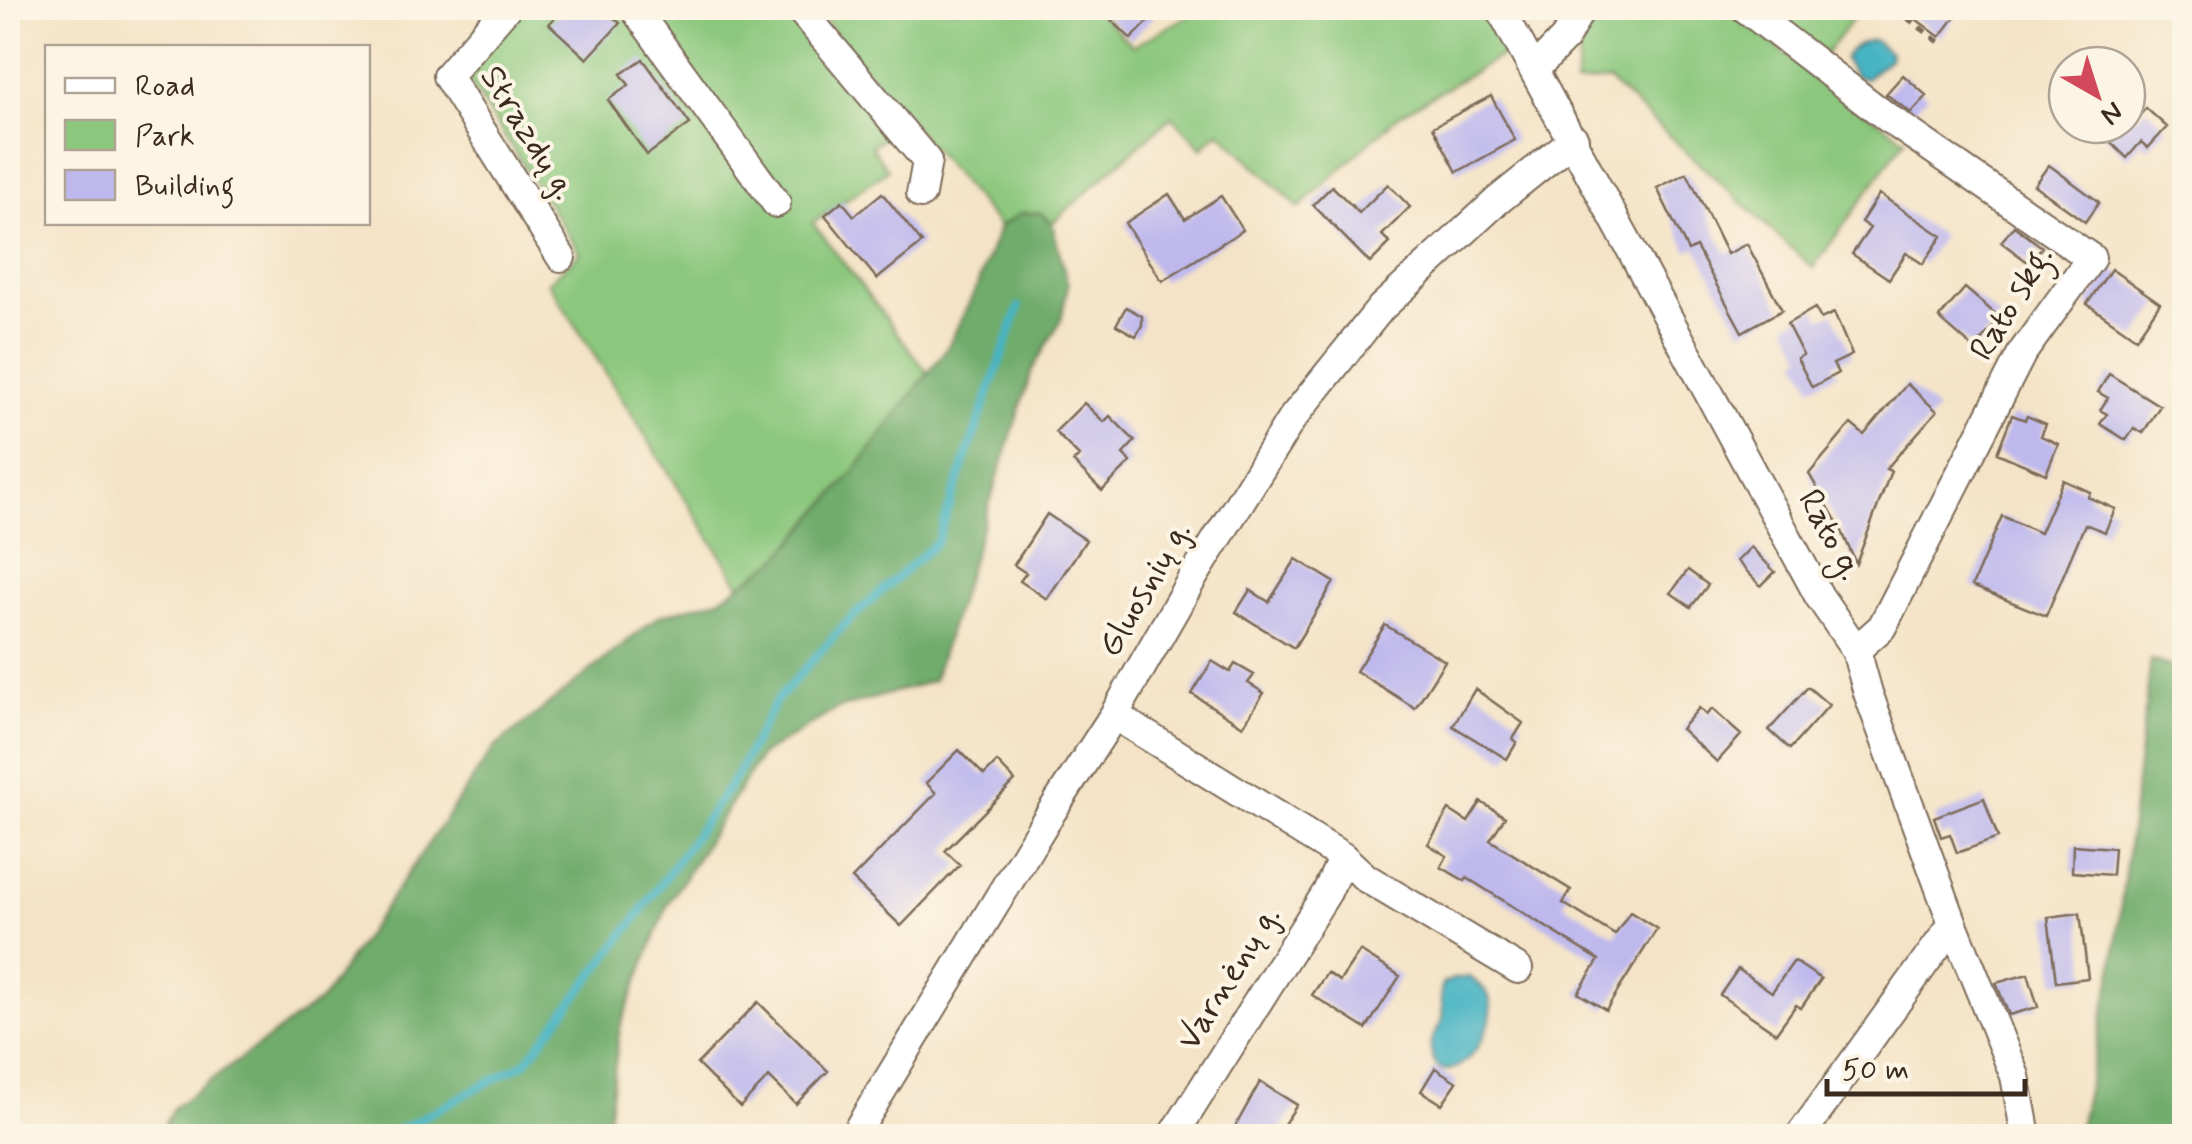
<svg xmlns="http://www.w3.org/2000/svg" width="2192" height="1144" viewBox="0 0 2192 1144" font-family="Mynerve,sans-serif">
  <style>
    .green { fill: #8bc77d; stroke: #63784e; stroke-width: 2.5 }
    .forest { fill: #70ac6c; stroke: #566b45; stroke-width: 2.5 }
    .water { fill: #47b4c3; stroke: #416f70; stroke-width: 2.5 }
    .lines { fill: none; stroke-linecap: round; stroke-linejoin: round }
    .stream { stroke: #47b4c3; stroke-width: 8 }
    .building { fill: #beb8ed }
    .minor-casing { stroke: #7c6b59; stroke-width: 32 }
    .path { stroke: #7c6b59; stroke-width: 5; stroke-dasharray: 8 8; stroke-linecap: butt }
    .minor { stroke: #fff; stroke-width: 28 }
    .labels { text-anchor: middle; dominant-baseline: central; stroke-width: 8; stroke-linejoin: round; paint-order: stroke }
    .street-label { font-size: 35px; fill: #3b2a1e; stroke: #fcf5e5 }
  </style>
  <rect width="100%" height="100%" fill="#fcf5e5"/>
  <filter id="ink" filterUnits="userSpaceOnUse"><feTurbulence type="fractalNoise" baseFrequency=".01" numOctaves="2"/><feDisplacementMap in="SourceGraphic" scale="20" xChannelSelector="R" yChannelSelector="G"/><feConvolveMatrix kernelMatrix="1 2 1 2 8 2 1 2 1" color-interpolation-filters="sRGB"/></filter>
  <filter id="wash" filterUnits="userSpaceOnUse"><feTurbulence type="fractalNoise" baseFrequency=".0048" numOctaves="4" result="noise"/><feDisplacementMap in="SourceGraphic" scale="40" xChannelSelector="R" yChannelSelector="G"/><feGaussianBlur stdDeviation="2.25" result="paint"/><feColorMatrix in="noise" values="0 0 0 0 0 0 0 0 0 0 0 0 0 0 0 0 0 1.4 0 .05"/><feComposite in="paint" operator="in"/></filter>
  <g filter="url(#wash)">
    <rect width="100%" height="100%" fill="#f4e3c6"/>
    <!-- green -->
    <path class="green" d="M521,8H788L894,132L871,146L888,170L813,223L928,373L854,472L777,560L740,585L548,282L580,253L464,74Z
      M814,8H1094L1133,46L1203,8H1485L1510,51L1399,115L1299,208L1219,131L1202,148L1172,116L1052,223L1041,213H1022L999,227Z
      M1598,8H1731L1810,74L1905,139L1813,268L1609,81L1575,84L1580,51Z
      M1758,8H1861L1821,60Z"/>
    <!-- forest -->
    <path class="forest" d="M1021,213H1041L1052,223L1068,285L1061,320L1032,370L933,681L837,709L761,755L668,904L620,1027L608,1119L596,1136H159L173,1108L321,1000L494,748L659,616L719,599L777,560L854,472L947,348L976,289L999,227Z
      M2151,660L2184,671V1136H2077L2113,970Z"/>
    <!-- water -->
    <path class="water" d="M1874,40L1890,53L1889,59L1866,78L1855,76L1844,59C1851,46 1860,42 1874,40Z
      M1470,977C1478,984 1488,990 1490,1000C1500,1038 1439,1103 1431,1050C1429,1039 1438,1032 1441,1022C1446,1008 1438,997 1442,984L1453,979Z"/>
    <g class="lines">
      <!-- stream -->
      <path class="stream" d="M387,1136L525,1063L631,926L735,778L775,702L846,623L937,542L1019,307"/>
    </g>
    <g id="blocks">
      <!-- building -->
      <path class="building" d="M564,8H603L620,23L587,59L549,24Z
        M1099,8H1162L1131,39Z
        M1901,8H1962L1940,37Z
        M643,59L690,124L647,155L608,100L629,85L621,74Z
        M1903,75L1927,96L1911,113L1886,94Z
        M1491,96L1515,140L1457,172L1433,127Z
        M2127,107L2138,117L2146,108L2167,127L2148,148L2141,142L2127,158L2093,125H2127Z
        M2049,165L2099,202L2085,222L2034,185Z
        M1687,173L1727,254L1747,244L1782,310L1742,332L1696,247L1688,251L1657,188Z
        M1388,184L1410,207L1382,235L1390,243L1370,263L1313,205L1332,186L1359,213Z
        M882,193L922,243L877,279L825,215L842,201L854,216Z
        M1169,194L1185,219L1221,196L1243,230L1162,281L1125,223Z
        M1879,194L1942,236L1923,264L1906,253L1889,279L1852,254L1870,228L1861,222Z
        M2014,226L2042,247L2029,263L2001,242Z
        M2111,269L2160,303L2136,338L2087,304Z
        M1965,288L2000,318L1974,349L1939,318Z
        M1126,307L1142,316V325L1136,336L1116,325Z
        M1815,308L1821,319L1834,313L1852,355L1833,364L1838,373L1812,387L1797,358L1803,355L1787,324Z
        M2109,374L2160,406L2143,433L2134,428L2126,440L2100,424L2107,414L2100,410L2108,398L2098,392Z
        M1907,384L1937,411L1886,469L1891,471L1856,564L1841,529L1809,474L1851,424L1864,435Z
        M1084,403L1104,422L1110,416L1135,441L1123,454L1131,462L1102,491L1073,462L1079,456L1055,432Z
        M2012,415L2025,420L2027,416L2046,424L2041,436L2058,444L2046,474L1997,453Z
        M2063,480L2090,492L2088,497L2115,509L2105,532L2085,524L2046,616L1972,586L2002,516L2040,533Z
        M1047,514L1086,540L1047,599L1020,581L1026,573L1014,565Z
        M1751,547L1775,572L1761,586L1737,561Z
        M1296,559L1334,582L1294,648L1236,612L1250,590L1269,602Z
        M1688,570L1708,585L1691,607L1671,593Z
        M1385,625L1445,661L1415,708L1356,671Z
        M1212,661L1230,672L1235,664L1254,675L1248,683L1264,693L1243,726L1192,694Z
        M1808,687L1829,705L1790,749L1769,730Z
        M1475,689L1523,723L1513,739L1517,742L1507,759L1453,726Z
        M1699,708L1706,715L1712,709L1741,735L1717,762L1681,729Z
        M959,750L984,775L997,762L1015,781L945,851L960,865L901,926L852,879L936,793L926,783Z
        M1984,798L1998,838L1957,853L1950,834L1941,837L1934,817Z
        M1481,802L1505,817L1490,840L1571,890L1563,903L1615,935L1630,912L1657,929L1606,1010L1578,993L1599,960L1467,878L1465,881L1441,867L1447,856L1428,844L1449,810L1468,822Z
        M2073,845L2114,848L2112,875L2072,872Z
        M2080,913L2088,978L2056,982L2048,917Z
        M1360,951L1400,976L1366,1029L1312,995L1327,973L1340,981Z
        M1794,961L1821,979L1801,1008L1796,1005L1776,1033L1720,995L1738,969L1772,992Z
        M2028,974L2038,1007L2009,1015L1996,983Z
        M758,1002L828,1071L796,1104L769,1077L740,1107L697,1064Z
        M1435,1068L1457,1082L1442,1104L1421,1091Z
        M1260,1082L1297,1105L1276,1136H1230Z"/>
    </g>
  </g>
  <g filter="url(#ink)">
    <use href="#blocks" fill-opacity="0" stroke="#7c6b59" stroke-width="2.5"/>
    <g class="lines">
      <!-- minor casing -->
      <g class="minor-casing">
        <path id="minor" d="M506,8L447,76L561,257
          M634,8L776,203
          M799,8L927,161L921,194
          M1500,8L1819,596L1856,650L1868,693L1953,924L2015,1076L2026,1136
          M1745,8L1888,118L2091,258L2022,353L1882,627L1856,650
          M1534,70L1565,38L1581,8
          M1114,715L1343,857L1366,878L1518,969
          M854,1136L1045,822L1114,715L1192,579L1291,420L1381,308L1497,201L1574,139
          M1173,1136L1327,892L1343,857
          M1800,1136L1953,924"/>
      </g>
      <!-- path -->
      <path class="path" d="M1894,8L1939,42"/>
      <!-- minor -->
      <use href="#minor" class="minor"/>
    </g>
  </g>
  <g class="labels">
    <!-- street labels -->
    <g class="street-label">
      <text transform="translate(528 133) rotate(58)">Strazdų g.</text>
      <text transform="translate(2012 303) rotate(-59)">Rato skg.</text>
      <text transform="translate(1830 535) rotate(61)">Rato g.</text>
      <text transform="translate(1145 589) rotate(-60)">Gluosnių g.</text>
      <text transform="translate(1229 978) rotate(-58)">Varnėnų g.</text>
    </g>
  </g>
  <!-- margin -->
  <rect width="2192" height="1144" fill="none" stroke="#fcf5e5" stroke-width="40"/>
  <!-- legend -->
  <rect x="45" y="45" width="325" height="180" fill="#fcf5e5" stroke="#afa495" stroke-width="2.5"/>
  <rect x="65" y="78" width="50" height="15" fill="#ffffff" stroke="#afa495" stroke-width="2.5"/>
  <text x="135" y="95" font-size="30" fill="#3b2a1e">Road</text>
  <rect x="65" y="120" width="50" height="30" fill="#8bc77d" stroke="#afa495" stroke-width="2.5"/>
  <text x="135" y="145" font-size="30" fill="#3b2a1e">Park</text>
  <rect x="65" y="170" width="50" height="30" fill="#beb8ed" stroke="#afa495" stroke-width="2.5"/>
  <text x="135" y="195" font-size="30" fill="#3b2a1e">Building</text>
  <!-- north arrow -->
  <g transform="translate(2097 95) rotate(141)"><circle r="48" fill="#fcf5e5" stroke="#afa495" stroke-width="2.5"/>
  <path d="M0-8L18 38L0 25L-18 38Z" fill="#d1495b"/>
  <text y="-15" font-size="28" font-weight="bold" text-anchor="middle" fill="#3b2a1e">N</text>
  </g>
  <!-- scale -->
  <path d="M1827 1079v15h198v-15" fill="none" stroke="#3b2a1e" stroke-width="5"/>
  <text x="1842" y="1079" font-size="30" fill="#3b2a1e" stroke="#fcf5e5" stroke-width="8" paint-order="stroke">50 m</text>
</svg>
